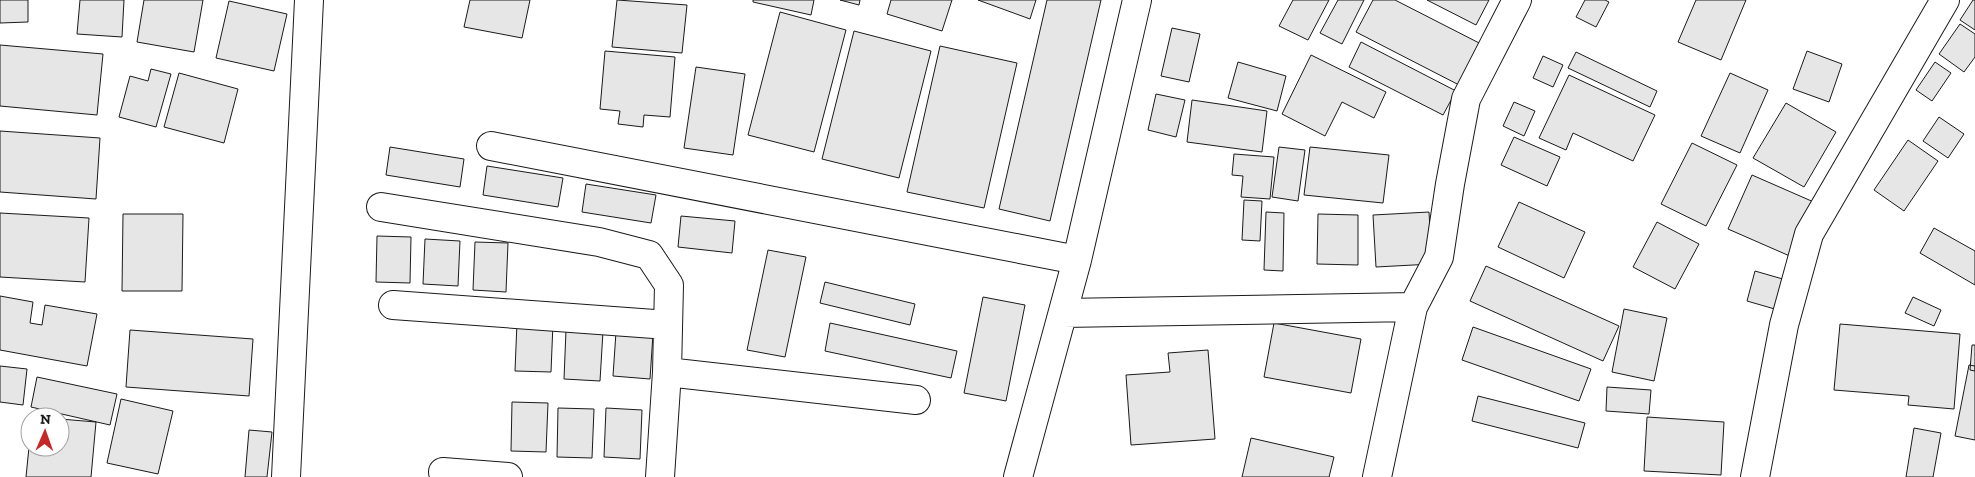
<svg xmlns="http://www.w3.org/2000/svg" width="1975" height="477" viewBox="0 0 1975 477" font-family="'Zilla Slab',serif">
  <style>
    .building { fill: #e6e6e6; stroke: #1a1a1a }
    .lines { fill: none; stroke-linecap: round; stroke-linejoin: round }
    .street-casing { stroke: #1a1a1a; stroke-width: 30 }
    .street { stroke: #fff; stroke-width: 28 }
  </style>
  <rect width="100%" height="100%" fill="#fff"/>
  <!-- building -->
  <path class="building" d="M0,0H28V22L0,23Z
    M80,0H124L122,37L77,34Z
    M144,0H203L194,52L137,42Z
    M470,0H530L522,38L464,27Z
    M617,0L687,5L682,53L612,47Z
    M753,0H814L811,15L753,2Z
    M840,0H860L859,5Z
    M891,0H952L942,31L887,14Z
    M978,0H1036L1030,19Z
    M1047,0H1101L1050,221L999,209Z
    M1293,0H1329L1308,40L1279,26Z
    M1338,0H1364L1342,44L1320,33Z
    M1373,0H1395L1485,46L1463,87L1356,32Z
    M1427,0H1489L1476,25Z
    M1585,0H1605L1609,2L1596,27L1576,17Z
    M1696,0H1746L1721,60L1678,42Z
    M1973,0H1975V30L1960,20Z
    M229,1L287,14L274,71L216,58Z
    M780,12L846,30L814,152L748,135Z
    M1960,24L1975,34V57L1964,72L1939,54Z
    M1172,28L1200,34L1189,82L1161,76Z
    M854,31L931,51L899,178L822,159Z
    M1361,42L1456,91L1443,115L1349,67Z
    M0,45L103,54L97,115L0,106Z
    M940,46L1017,63L984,208L907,192Z
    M605,51L675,57L670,117L644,115L643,127L618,124L620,111L600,109Z
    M1807,51L1842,64L1829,102L1793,89Z
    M1576,52L1657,91L1650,107L1568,68Z
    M1311,55L1386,92L1374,118L1342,102L1325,136L1282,114Z
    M1543,56L1563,65L1553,87L1533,78Z
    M1238,62L1286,76L1277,111L1228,98Z
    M1935,62L1951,73L1932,101L1916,90Z
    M696,67L745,74L733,155L684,148Z
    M151,69L171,74L156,127L119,117L130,76L148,81Z
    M179,73L238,89L224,143L164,127Z
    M1730,73L1768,90L1740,153L1701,136Z
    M1569,75L1655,115L1633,161L1573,133L1566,150L1539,138Z
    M1156,94L1185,100L1176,137L1148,130Z
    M1192,100L1267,111L1262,152L1187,142Z
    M1514,102L1535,111L1524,136L1503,126Z
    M1786,103L1836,132L1804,187L1753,158Z
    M1939,117L1964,134L1948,158L1923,141Z
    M0,131L100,138L96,199L0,192Z
    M1514,137L1560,157L1547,186L1501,165Z
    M1908,140L1938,161L1904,211L1874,190Z
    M1692,143L1737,165L1706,226L1661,204Z
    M390,147L464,159L460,187L386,175Z
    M1279,147L1305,150L1298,201L1272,197Z
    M1310,147L1389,155L1383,203L1304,195Z
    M1234,154L1274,157L1270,199L1241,197L1243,176L1232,175Z
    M487,166L563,178L558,207L483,195Z
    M1752,175L1816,203L1792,257L1728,229Z
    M586,184L656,195L651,223L582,212Z
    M1244,200L1262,201L1260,241L1242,240Z
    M1519,202L1585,232L1564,278L1498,247Z
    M1266,212L1284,213L1283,271L1264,270Z
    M1429,212L1432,264L1376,267L1373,215Z
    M0,213L89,218L85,282L0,277Z
    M123,214H183L182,291H122Z
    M1318,214L1358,215V265L1317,264Z
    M681,216L735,221L732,253L678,247Z
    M1657,222L1699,244L1675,289L1633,267Z
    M1934,228L1975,251V285L1920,253Z
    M377,236L411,237L410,283L376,282Z
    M425,239L460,241L458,286L423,284Z
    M475,242L508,243L506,292L473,290Z
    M768,250L806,257L785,357L747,350Z
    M1486,266L1619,326L1603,361L1470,301Z
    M1755,271L1793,282L1785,312L1747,301Z
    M825,282L915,304L910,325L820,303Z
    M0,296L33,302L30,323L42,325L45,305L97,314L87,366L0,350Z
    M983,297L1025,305L1006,401L964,393Z
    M1913,297L1941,310L1934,326L1905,313Z
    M1624,309L1667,318L1654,381L1612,372Z
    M517,322L553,323L551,372L515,371Z
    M830,323L957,351L951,378L825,351Z
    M1274,323L1361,339L1351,393L1264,377Z
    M1840,324L1960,334L1954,409L1908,405L1909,396L1834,390Z
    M1473,327L1591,369L1579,401L1462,360Z
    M130,330L253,339L249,396L126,387Z
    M566,330L603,331L600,381L564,379Z
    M616,332L653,334L650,379L613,376Z
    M1972,345H1975V371L1970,370Z
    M1208,350L1215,439L1131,445L1126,375L1170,372L1168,353Z
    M1969,365L1975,366V440L1955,436Z
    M0,366L27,369L23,405L0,402Z
    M37,377L117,394L110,425L31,407Z
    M1607,387L1651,390L1649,414L1606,411Z
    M1478,396L1585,423L1578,448L1472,421Z
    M121,399L173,411L158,474L107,463Z
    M512,402L548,403L546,452L511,451Z
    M558,408L594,409L592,458L557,457Z
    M606,408L642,410L640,459L604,457Z
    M1647,417L1724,422L1721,475L1644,471Z
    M60,419L96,422L91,477H26L30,437V447H60Z
    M1914,428L1941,433L1933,477H1906Z
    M249,430L272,432L267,477H245Z
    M1251,438L1334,457L1329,477H1242Z"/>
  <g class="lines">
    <!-- street casing -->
    <g class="street-casing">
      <path id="street" d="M491,146L1077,260
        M381,207L599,242L649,255L669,285L667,372L660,477
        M393,305L668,325
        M1063,313L1413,307
        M667,372L916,400
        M443,472L508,477
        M286,477L309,0
        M1018,477L1077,260L1137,0
        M1377,477L1413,307L1439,257L1450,184L1466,99L1517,0
        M1755,477L1784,325L1809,234L1945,0"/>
    </g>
    <!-- street -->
    <use href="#street" class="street"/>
  </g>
  <!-- north arrow -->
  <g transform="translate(45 432) rotate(2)"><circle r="24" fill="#ffffff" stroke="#a3a3a3"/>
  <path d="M0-4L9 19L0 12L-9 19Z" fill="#c62828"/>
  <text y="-8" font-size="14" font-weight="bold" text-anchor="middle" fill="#1a1a1a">N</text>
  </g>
</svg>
